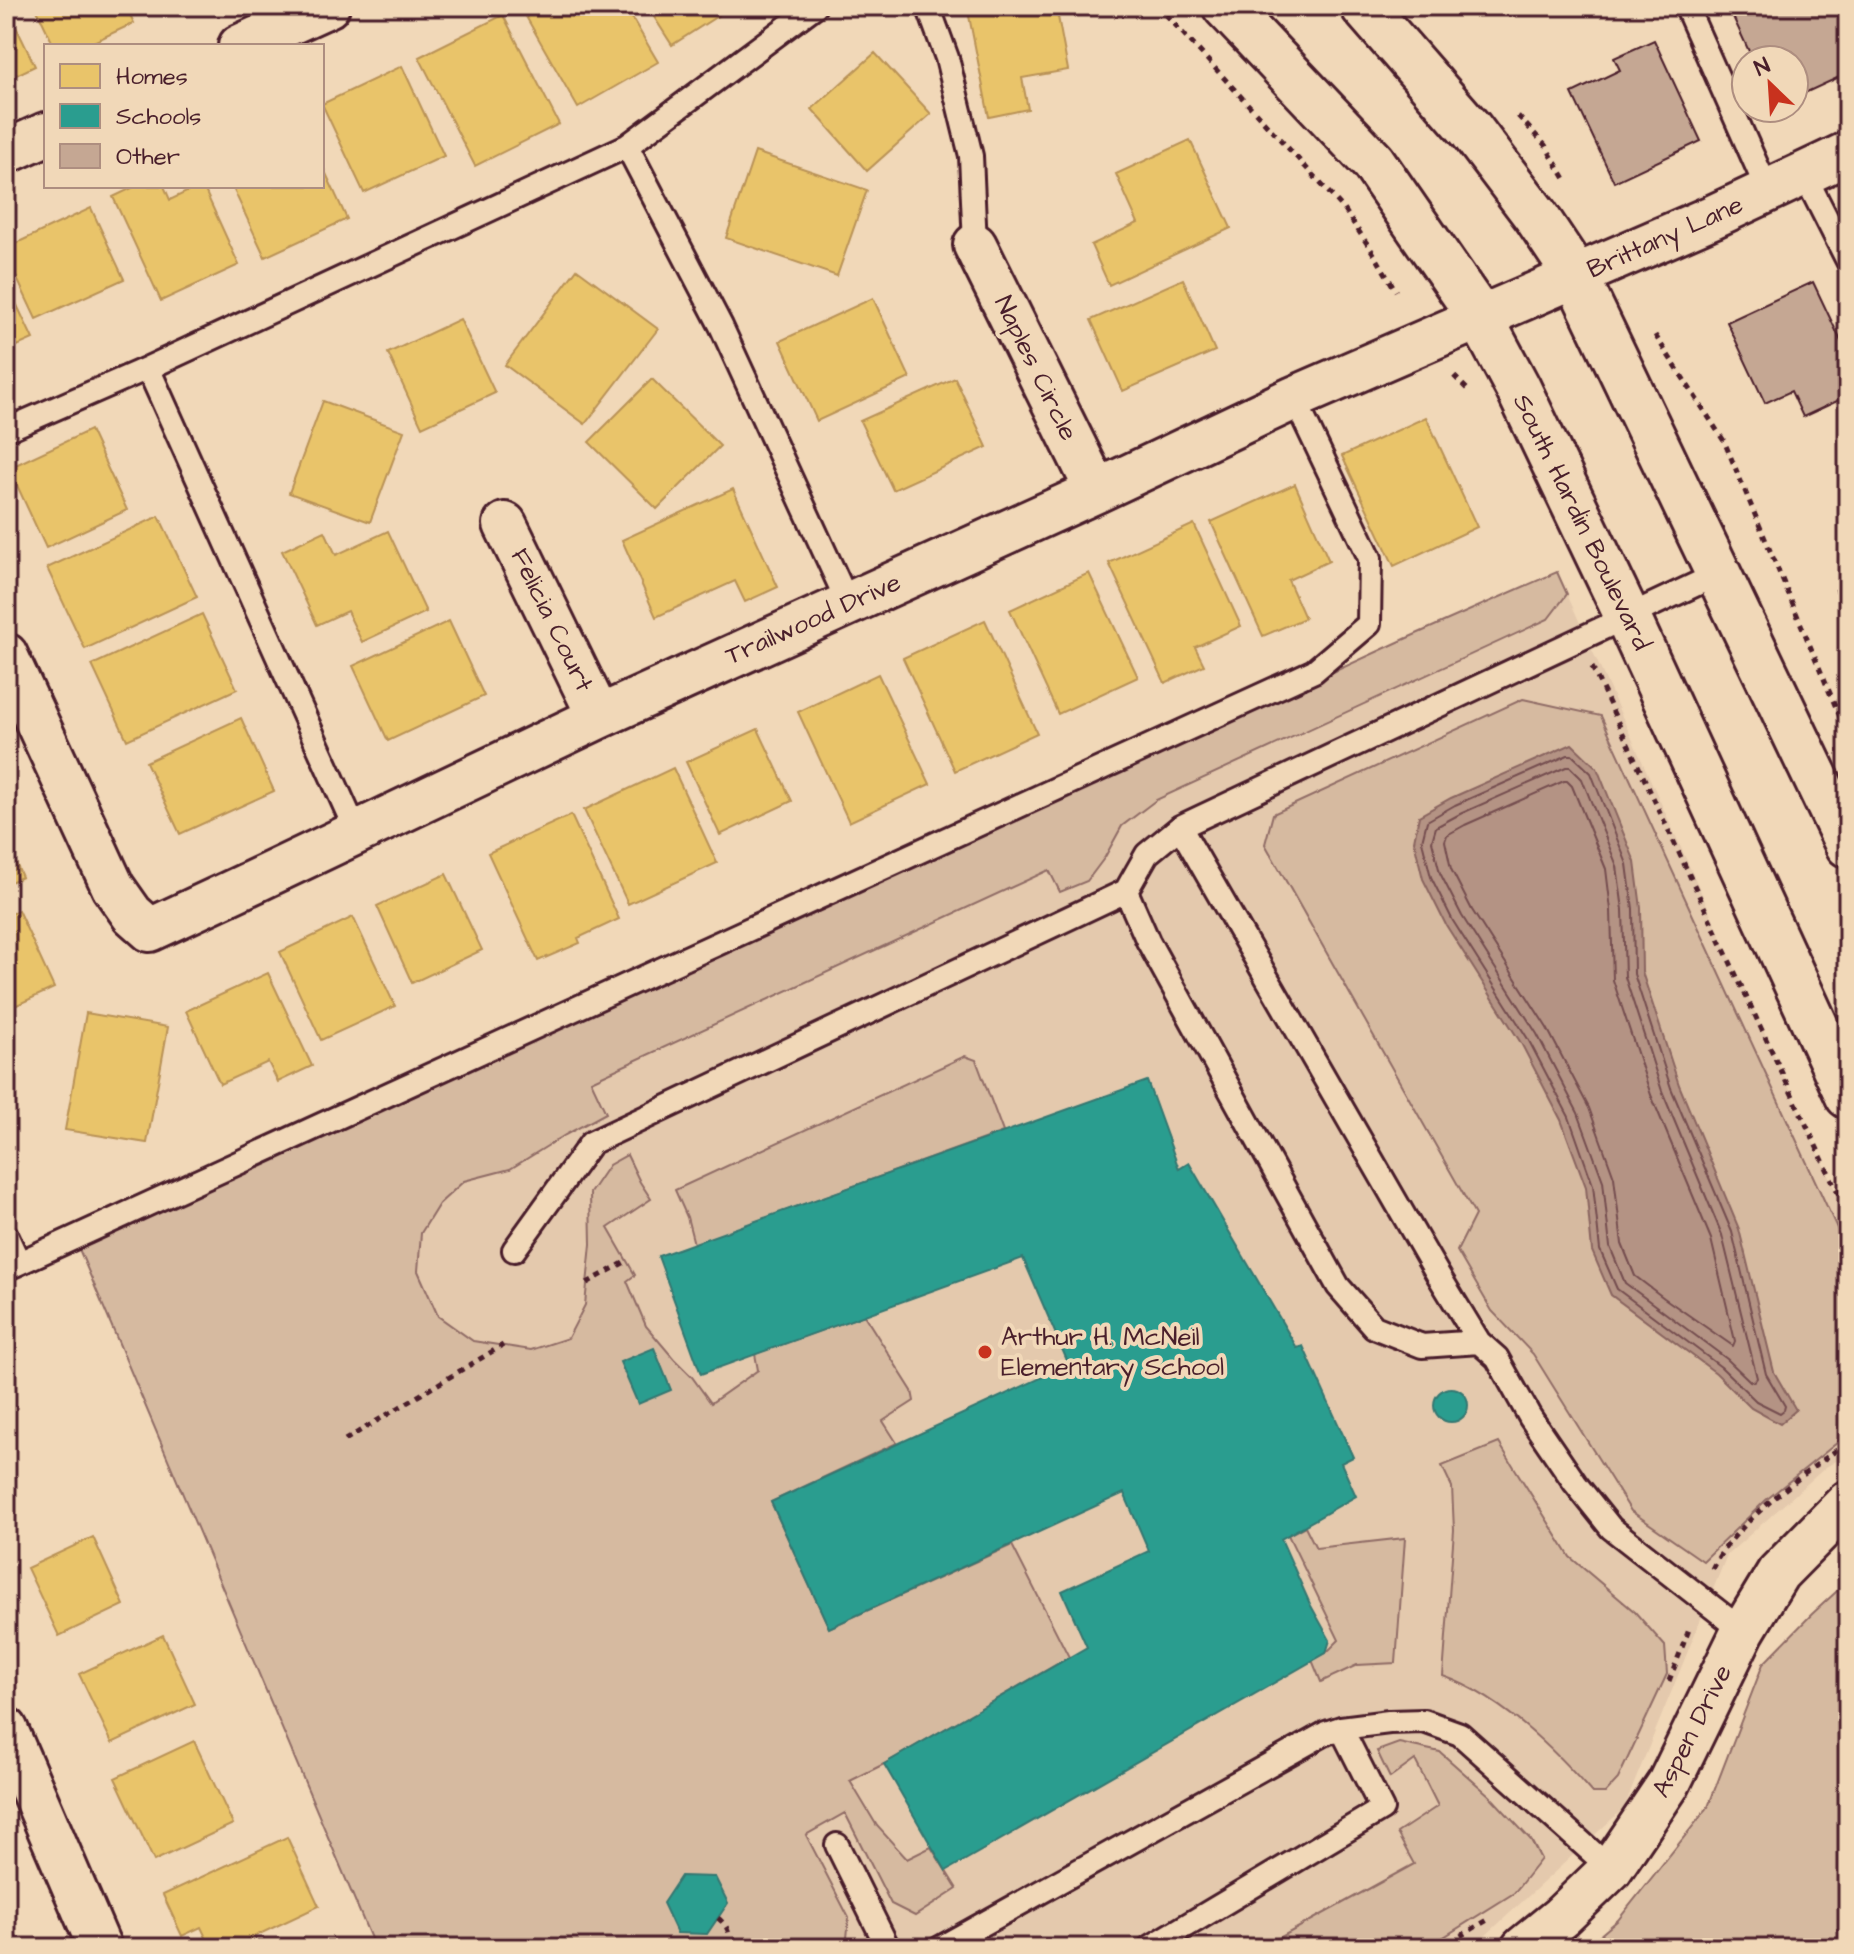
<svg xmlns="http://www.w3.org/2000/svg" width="1854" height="1954" viewBox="0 0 1854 1954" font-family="'Architects Daughter',sans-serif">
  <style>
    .built { fill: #e4c9ad }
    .green { fill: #d6baa0; stroke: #906c66; stroke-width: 2 }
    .water { fill: #b49384; stroke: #8a6560; stroke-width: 2 }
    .homes { fill: #e9c46a; stroke: #b99257; stroke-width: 2 }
    .schools { fill: #2a9d8f; stroke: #347771; stroke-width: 2 }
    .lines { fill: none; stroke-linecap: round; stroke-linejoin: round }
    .shore { stroke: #744d4f; stroke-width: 2 }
    .building { fill: #c5a793; stroke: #4a1f2b; stroke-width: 2 }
    .service-casing { stroke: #4a1f2b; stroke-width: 28 }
    .minor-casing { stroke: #4a1f2b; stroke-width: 48 }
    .secondary-casing { stroke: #4a1f2b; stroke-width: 50 }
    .path { stroke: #4a1f2b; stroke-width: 5; stroke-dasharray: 6 6; stroke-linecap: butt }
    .service { stroke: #f1d8b8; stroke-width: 22 }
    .minor { stroke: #f1d8b8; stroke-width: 42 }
    .secondary { stroke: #f1d8b8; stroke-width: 44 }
    .poi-dot { fill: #c8321e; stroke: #f1d8b8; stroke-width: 3 }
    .labels { text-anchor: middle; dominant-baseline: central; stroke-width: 8; stroke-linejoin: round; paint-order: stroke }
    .street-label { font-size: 26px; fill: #4a1f2b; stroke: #f1d8b8 }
    .poi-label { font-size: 26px; fill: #4a1f2b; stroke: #f1d8b8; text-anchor: start }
  </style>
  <rect width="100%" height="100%" fill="#f1d8b8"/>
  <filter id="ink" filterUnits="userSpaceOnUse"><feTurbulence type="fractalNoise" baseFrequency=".0125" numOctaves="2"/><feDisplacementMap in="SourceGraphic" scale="16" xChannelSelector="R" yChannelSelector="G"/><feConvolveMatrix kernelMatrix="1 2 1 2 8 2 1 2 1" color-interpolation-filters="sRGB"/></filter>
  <g filter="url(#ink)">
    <!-- built -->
    <path class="built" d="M1557,572L1848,1219V1454L1826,1467L1727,1555L1624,1808L1472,1948H375L79,1249Z"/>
    <!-- green -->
    <path class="green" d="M1557,572L1567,594L1548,619L1156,800L1122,826L1105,857L1087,881L1060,892L1049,870L591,1081L606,1113L565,1135L510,1169L464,1181L439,1204L421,1233L418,1271L438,1316L473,1341L531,1350L568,1338L585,1305L591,1244L590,1193L609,1165L627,1155L640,1182L651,1199L608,1228L635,1275L627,1281L646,1326L674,1359L692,1377L711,1403L758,1370L755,1354L864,1315L912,1391L914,1401L883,1421L897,1443L771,1502L829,1628L1012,1545L1069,1657L884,1764L850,1781L877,1826L907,1859L931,1847L957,1889L915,1916L891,1904L845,1813L806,1835L849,1918L846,1948H375L79,1249L1405,639Z
      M1523,699L1601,716L1848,1252V1434L1766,1500L1703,1561L1631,1511L1533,1354L1492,1311L1457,1251L1475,1215L1265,844L1273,814Z
      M965,1056L976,1060L1003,1132L694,1244L687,1217L675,1190Z
      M1499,1443L1570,1557L1635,1612L1665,1646L1667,1674L1618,1779L1605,1793H1592C1552,1747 1500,1696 1443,1676L1454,1530L1452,1487L1442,1466Z
      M1305,1526L1316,1548L1405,1538L1396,1663L1357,1665L1321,1682L1312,1660L1326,1653L1339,1640L1288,1535Z
      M1848,1581V1948H1585L1618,1920L1708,1807L1763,1664L1812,1614Z
      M1399,1743L1440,1752L1490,1796L1531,1840L1541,1859L1514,1893L1442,1938L1420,1948H1261L1414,1864L1397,1833L1438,1806L1415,1760L1390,1778L1377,1751Z"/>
    <!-- water -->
    <path class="water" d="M1572,744L1597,768L1635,862L1641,908L1642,972L1679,1085L1739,1229L1774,1372L1796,1410L1780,1424L1751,1408L1716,1373L1611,1295L1592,1251L1586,1187L1561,1120L1521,1043L1446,925L1423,879L1414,841L1419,816L1451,798Z"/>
    <!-- homes -->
    <path class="homes" d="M6,6L35,66L6,80Z
      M35,6H126L134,23L85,46H54Z
      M150,6H168L153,13Z
      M520,6H625L658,62L578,108Z
      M647,6H733L672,45Z
      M967,6H1056L1068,70L1022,78L1028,109L989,117Z
      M503,15L559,124L475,166L419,57Z
      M875,53L931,114L867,171L812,109Z
      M402,66L444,156L364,193L322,104Z
      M1190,140L1231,228L1109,285L1091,245L1138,223L1116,174Z
      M755,152L867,190L837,276L726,238Z
      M322,165L347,219L265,257L232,186H322Z
      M136,186H164L170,200L199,186H203L239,265L161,301L113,197Z
      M91,208L124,279L36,319L6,255V248Z
      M577,269L658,329L585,424L505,365Z
      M1183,279L1215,351L1123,391L1091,320Z
      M6,282L33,339L6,351Z
      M873,298L910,378L817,421L780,341Z
      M460,319L495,393L422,427L388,353Z
      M955,378L987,447L893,490L860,421Z
      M652,379L720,446L657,509L589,442Z
      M323,401L404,431L370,522L289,493Z
      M1426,417L1477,527L1394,566L1342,456Z
      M90,430L127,510L46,548L9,468Z
      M1295,484L1329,561L1288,580L1305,618L1263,636L1211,522Z
      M733,489L778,587L745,602L735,581L656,617L622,540Z
      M159,516L197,597L85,649L47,568Z
      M1194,524L1241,626L1195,647L1204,665L1165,683L1109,563Z
      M325,531L336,555L388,531L426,612L362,642L347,611L317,625L282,551Z
      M1089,573L1138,677L1058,714L1010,610Z
      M202,614L237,689L127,740L92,665Z
      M985,620L1037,733L955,771L903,658Z
      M449,621L484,696L388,741L353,666Z
      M878,674L930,784L849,822L798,712Z
      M241,718L274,791L180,834L146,762Z
      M758,729L792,801L720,835L686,762Z
      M673,768L717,863L628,904L584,810Z
      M571,815L619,919L578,938L580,943L538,961L488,853Z
      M6,841L22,877L6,884Z
      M446,874L482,950L412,983L377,906Z
      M18,910L54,988L6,1010V916Z
      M353,917L395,1006L321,1040L280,952Z
      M268,973L312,1066L278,1082L268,1062L220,1084L186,1011Z
      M86,1013L168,1027L147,1143L65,1130Z
      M93,1537L124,1605L59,1636L27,1568Z
      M163,1635L195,1704L112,1743L79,1674Z
      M194,1741L233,1824L154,1861L115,1778Z
      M287,1837L319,1906L230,1948H211L201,1927L182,1936L163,1895Z"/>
    <!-- schools -->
    <path class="schools" d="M1147,1081L1179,1169L1189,1163L1297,1348L1303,1346L1353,1457L1341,1463L1356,1496L1281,1539L1310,1604L1330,1640L1326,1653L946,1871L884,1764L1087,1647L1062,1591L1149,1551L1124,1493L829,1628L771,1502L1069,1365L1023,1258L701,1374L658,1256Z
      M654,1348L671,1390L638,1404L620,1362Z
      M1434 1405a17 17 0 1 1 34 0a17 17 0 1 1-34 0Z
      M681,1876L715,1877L728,1903L707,1934L677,1933L663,1903Z"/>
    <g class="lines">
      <!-- shore -->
      <path class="shore" d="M1568,755H1572L1591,773L1627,864L1633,909L1634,974L1671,1088L1732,1232L1766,1374L1785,1406L1784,1410L1780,1413L1756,1401L1721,1367L1617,1289L1600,1250L1593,1185L1569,1117L1528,1039L1453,921L1431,877L1422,841L1427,821L1455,805Z
        M1566,767H1570L1582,779L1617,866L1623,910L1625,977L1662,1091L1722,1235L1757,1378L1754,1382L1750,1381L1727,1359L1625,1283L1610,1247L1603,1181L1578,1113L1537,1034L1462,916L1440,873L1432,841L1436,827L1460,814Z
        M1564,781H1567L1572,786L1606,869L1611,910L1613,980L1651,1095L1711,1239L1735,1341L1733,1346L1664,1298L1635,1276L1622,1244L1614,1177L1589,1108L1547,1028L1472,910L1451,869L1445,841L1447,835L1465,825Z"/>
    </g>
    <!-- building -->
    <path class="building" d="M1728,6H1834L1848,36V73L1794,98V60H1753Z
      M1654,40L1701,141L1614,182L1572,93L1620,70L1614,58Z
      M1813,282L1848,356V396L1803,417L1791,391L1765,403L1727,322Z
      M1848,584V617L1836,590Z"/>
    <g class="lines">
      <!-- service casing -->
      <g class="service-casing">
        <path id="service" d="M928,6L947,58L971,156L975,245
          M1686,6L1768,191
          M627,146L721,326L848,603
          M1804,174L1848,261
          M148,368L357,833
          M6,430L148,368L627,146L815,6
          M1180,827L1437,1273L1479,1342L1497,1358L1530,1417L1575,1483L1611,1528L1743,1631
          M6,1235L19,1263
          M514,1250L591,1143L1126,891
          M6,1269L1314,671L1369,624L1370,558L1294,398
          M1479,1342L1422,1346L1374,1327L1338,1286L1148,941L1126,891L1147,854L1180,827L1718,574
          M837,1845L888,1948
          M940,1948L1326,1733L1341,1728L1389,1722L1424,1721L1460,1734L1611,1869
          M1149,1948L1382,1809L1341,1728"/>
      </g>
      <!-- minor casing -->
      <g class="minor-casing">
        <path id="minor" d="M240,46L328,6
          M6,152L46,134
          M975,245L1097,491
          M505,524L599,717
          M6,655L113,887L132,914L150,930L255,881L599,717L1097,491L1294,398L1712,217L1848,153
          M6,1729L100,1948
          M1523,1948L1561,1917L1611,1869L1669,1783L1743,1631L1778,1573L1848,1502"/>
      </g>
      <!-- secondary casing -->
      <g class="secondary-casing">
        <path id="secondary" d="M1225,6L1373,162L1480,317L1518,388L1628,618L1848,1096
          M1363,6L1471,130L1536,216L1576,276L1848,845"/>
      </g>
      <!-- path -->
      <path class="path" d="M1158,6L1344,209L1376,257L1396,291
        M1518,116L1545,145L1567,182
        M1655,335L1724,441L1848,736
        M1454,376L1470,392
        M1592,667L1848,1214
        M587,1283L627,1261
        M345,1440L503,1345
        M1712,1569C1734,1523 1806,1472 1848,1442
        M1669,1681L1690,1627
        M718,1918C729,1927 731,1935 728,1948
        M1440,1948L1491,1918"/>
      <!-- service -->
      <use href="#service" class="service"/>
      <!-- minor -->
      <use href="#minor" class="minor"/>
      <!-- secondary -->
      <use href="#secondary" class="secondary"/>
    </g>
  </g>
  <!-- markers -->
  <circle class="poi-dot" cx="985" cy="1352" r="8"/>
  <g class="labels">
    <!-- street labels -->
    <g class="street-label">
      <text transform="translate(1665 237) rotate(-24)">Brittany Lane</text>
      <text transform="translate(1036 368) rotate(64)">Naples Circle</text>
      <text transform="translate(1582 522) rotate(64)">South Hardin Boulevard</text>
      <text transform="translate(813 619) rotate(-24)">Trailwood Drive</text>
      <text transform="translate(552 620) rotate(64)">Felicia Court</text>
      <text transform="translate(1692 1731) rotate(-63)">Aspen Drive</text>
    </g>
    <!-- poi labels -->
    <g class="poi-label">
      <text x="1001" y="1337">Arthur H. McNeil<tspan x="1001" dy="30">Elementary School</tspan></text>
    </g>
  </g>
  <!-- margin -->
  <rect width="1854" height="1954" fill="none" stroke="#f1d8b8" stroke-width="32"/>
  <rect x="16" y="16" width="1822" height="1922" fill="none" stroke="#4a1f2b" stroke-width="3" filter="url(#ink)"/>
  <!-- legend -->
  <rect x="44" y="44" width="280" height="144" fill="#f1d8b8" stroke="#ae8e80" stroke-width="2"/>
  <rect x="60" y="64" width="40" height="24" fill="#e9c46a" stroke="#ae8e80" stroke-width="2"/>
  <text x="116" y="84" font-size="24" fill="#4a1f2b">Homes</text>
  <rect x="60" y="104" width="40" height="24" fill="#2a9d8f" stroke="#ae8e80" stroke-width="2"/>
  <text x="116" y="124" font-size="24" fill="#4a1f2b">Schools</text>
  <rect x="60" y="144" width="40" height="24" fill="#c5a793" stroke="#ae8e80" stroke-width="2"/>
  <text x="116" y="164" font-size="24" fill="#4a1f2b">Other</text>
  <!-- north arrow -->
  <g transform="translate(1770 84) rotate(335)"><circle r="38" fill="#f1d8b8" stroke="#ae8e80" stroke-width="2"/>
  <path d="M0-6L14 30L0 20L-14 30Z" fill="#c8321e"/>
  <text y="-12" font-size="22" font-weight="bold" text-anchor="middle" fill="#4a1f2b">N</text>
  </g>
</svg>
